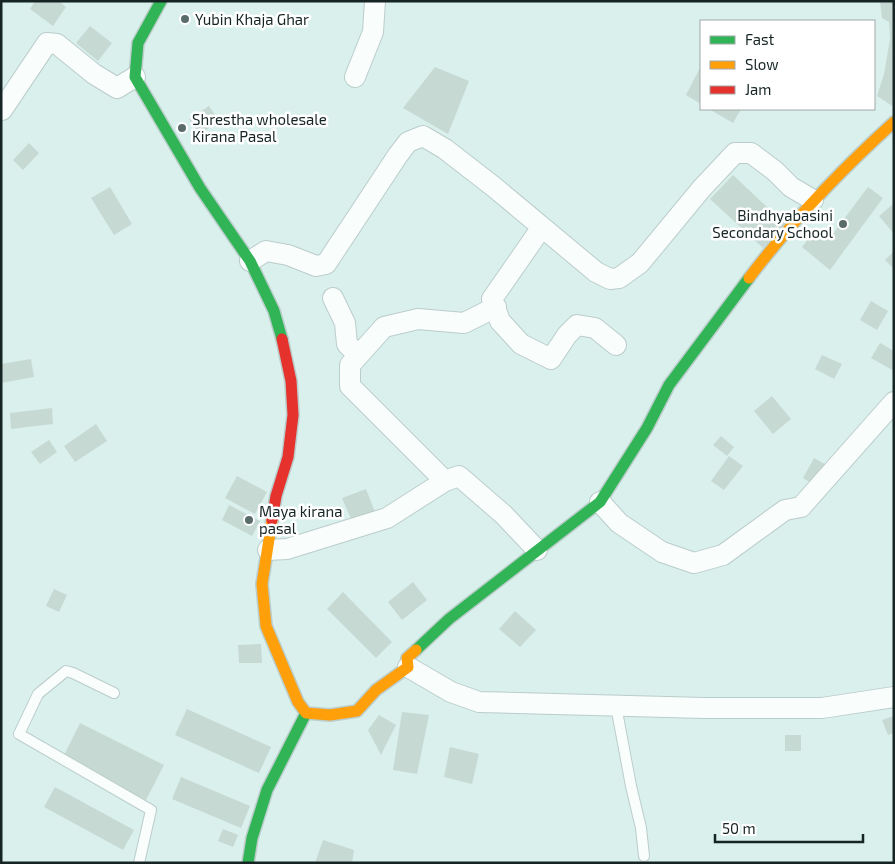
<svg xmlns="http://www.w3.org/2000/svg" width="895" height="864" viewBox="0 0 895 864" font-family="'Exo 2',sans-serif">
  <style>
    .building { fill: #c7d9d3 }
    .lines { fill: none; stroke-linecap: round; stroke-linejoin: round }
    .lane-casing { stroke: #bbcdcb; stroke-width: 12 }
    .street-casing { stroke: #bbcdcb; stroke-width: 22 }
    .fast-casing { stroke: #bbcdcb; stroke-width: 14 }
    .slow-casing { stroke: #bbcdcb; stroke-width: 14 }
    .jam-casing { stroke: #bbcdcb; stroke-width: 14 }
    .lane { stroke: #f9fdfc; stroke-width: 10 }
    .street { stroke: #f9fdfc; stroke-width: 20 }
    .fast { stroke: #30b455; stroke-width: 11 }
    .slow { stroke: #ff9f0a; stroke-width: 11 }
    .jam { stroke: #e5322d; stroke-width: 11 }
    .poi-dot { fill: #5a6c6a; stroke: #fff; stroke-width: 2 }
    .labels { text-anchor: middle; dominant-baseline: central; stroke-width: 5; stroke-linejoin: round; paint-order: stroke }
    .poi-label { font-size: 15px; fill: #162524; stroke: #fff; text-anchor: start }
  </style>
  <rect width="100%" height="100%" fill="#d9f0ed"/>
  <!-- building -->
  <path class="building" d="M35,1H59L66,7L53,26L30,9Z
    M880,1H894V107L877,96L884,74L890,39L889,22L882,18Z
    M90,26L112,43L98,61L76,43Z
    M701,66V104L686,95Z
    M435,67L469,81L448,134L403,108Z
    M209,106L219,121L199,135L189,119Z
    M709,109H741L733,123Z
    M29,143L39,153L23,170L13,160Z
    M733,175L785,224L763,248L710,199Z
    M110,187L132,224L114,235L91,198Z
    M868,187L883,198L830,270L802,247L816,229L829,239Z
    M893,204L894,205V234L879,216Z
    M894,251V269L885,260Z
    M871,301L888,311L877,330L860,320Z
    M880,343L894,351V371L871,358Z
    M822,355L842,364L834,379L815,369Z
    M31,359L34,377L1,383V364Z
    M772,396L791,419L773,434L754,411Z
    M52,408L53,424L11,429L10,413Z
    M96,424L107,441L75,462L64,446Z
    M721,436L734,447L727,456L713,445Z
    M49,440L57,452L40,464L31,452Z
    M729,456L743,466L724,490L711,481Z
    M814,458L830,467L818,487L803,478Z
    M237,476L267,492L255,514L225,498Z
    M366,489L377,517L354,526L342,498Z
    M229,505L260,521L252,536L222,520Z
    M413,582L427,600L402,620L388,602Z
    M54,589L67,595L59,612L46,606Z
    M343,592L392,642L376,658L327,609Z
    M515,611L536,630L520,647L499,629Z
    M261,644L262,663H239L238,645Z
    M187,709L271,747L259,773L175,735Z
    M402,712L429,715L417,774L393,770Z
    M379,715L396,725L381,755L368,730Z
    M894,716V733L888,735L882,720Z
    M80,723L164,765L146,800L62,759Z
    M785,735H801V751H785Z
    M450,747L479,754L472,784L444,777Z
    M181,777L250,806L241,828L172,799Z
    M55,787L134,830L123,850L44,807Z
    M223,829L238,835L233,847L218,841Z
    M323,840L354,850L352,863H315Z"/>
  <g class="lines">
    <!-- lane casing -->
    <g class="lane-casing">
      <path id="lane" d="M114,693L73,673L66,671L38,694L19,734L151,810L139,863
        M616,706L631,786L641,828L644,856"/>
    </g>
    <!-- street casing -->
    <g class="street-casing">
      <path id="street" d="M355,77L373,32L375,1
        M2,110L47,43L57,44L94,74L117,88L135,77
        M542,227L492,299L500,321L521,344L551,359L567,335L577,325L595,328L616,345
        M250,261L266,251L288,255L316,266L326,264L398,155L408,142L423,136L445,149L494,187L596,272L610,279L619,278L640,263L702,188L735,153H751L775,171L791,187L813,200
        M333,298L345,323L347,344L358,355
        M445,481L350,386V365L384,327L418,319L464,323L496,307
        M600,502L619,523L662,552L694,563L723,555L785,510L801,507L894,402
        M268,550L287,549L387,518L445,481L459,476L504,515L537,550
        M408,667L451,692L479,702L704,708H822L894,697"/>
    </g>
    <!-- fast casing -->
    <g class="fast-casing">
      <path id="fast" d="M161,1L138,43L135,77L200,188L250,261L274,311L282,339
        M416,650L449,619L600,502L647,428L669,385L749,278
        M248,863L252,838L267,790L306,713"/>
    </g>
    <!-- slow casing -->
    <g class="slow-casing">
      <path id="slow" d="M749,278C792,221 841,170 894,122
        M272,520L262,584L266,626L298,702L306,713L330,715L357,711L376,690L408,667L407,658L416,650"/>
    </g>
    <!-- jam casing -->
    <g class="jam-casing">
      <path id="jam" d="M272,520L276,496L288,457L293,415L291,381L282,339"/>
    </g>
    <!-- lane -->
    <use href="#lane" class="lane"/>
    <!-- street -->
    <use href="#street" class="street"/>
    <!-- fast -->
    <use href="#fast" class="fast"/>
    <!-- slow -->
    <use href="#slow" class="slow"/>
    <!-- jam -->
    <use href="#jam" class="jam"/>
  </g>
  <!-- markers -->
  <g class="poi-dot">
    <circle cx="185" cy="19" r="5"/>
    <circle cx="182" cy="128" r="5"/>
    <circle cx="843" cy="224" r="5"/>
    <circle cx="249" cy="520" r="5"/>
  </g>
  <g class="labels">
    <!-- poi labels -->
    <g class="poi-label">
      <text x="195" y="19">Yubin Khaja Ghar</text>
      <text x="192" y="119">Shrestha wholesale<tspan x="192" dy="17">Kirana Pasal</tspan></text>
      <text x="833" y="215" text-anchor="end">Bindhyabasini<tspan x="833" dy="17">Secondary School</tspan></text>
      <text x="259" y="511">Maya kirana<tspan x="259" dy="17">pasal</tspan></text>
    </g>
  </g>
  <!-- border -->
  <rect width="895" height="864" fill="none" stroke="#162524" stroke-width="5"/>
  <!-- legend -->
  <rect x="700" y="20" width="175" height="90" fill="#ffffff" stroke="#a2a8a7"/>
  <rect x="710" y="36" width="25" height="8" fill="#30b455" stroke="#a2a8a7"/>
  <text x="745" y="45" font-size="15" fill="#162524">Fast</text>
  <rect x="710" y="61" width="25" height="8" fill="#ff9f0a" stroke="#a2a8a7"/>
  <text x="745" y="70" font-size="15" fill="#162524">Slow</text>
  <rect x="710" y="86" width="25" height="8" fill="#e5322d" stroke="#a2a8a7"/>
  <text x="745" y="95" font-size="15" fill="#162524">Jam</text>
  <!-- scale -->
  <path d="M715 834v8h148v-8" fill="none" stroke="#162524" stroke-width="2.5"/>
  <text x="722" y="834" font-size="15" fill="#162524" stroke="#ffffff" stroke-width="4" paint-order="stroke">50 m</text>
</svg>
